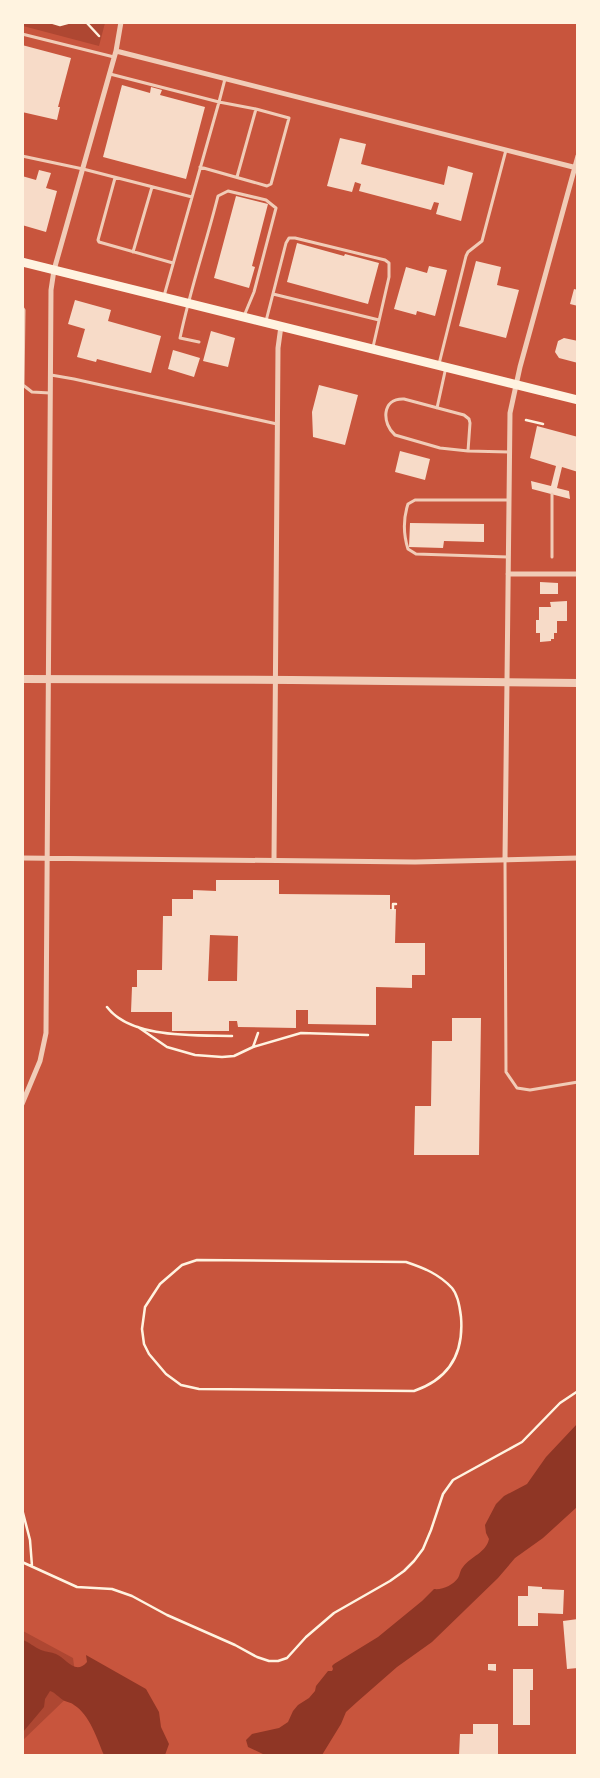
<svg xmlns="http://www.w3.org/2000/svg" width="600" height="1778" viewBox="0 0 600 1778" font-family="Commissioner,sans-serif">
  <style>
    .green { fill: #ae4732 }
    .water { fill: #8f3625 }
    .building { fill: #f7dbc8; fill-rule: evenodd }
    .lines { fill: none; stroke-linecap: round; stroke-linejoin: round }
    .path { stroke: #fff3e0; stroke-width: 2.5 }
    .service { stroke: #f1ccb7; stroke-width: 3 }
    .minor { stroke: #f1ccb7; stroke-width: 5 }
    .tertiary { stroke: #f1ccb7; stroke-width: 8 }
    .secondary { stroke: #fff3e0; stroke-width: 9 }
  </style>
  <rect width="100%" height="100%" fill="#c8553d"/>
  <!-- green -->
  <path class="green" d="M22,23H105L99,46L23,26Z
    M23,1631L73,1658L77,1688L23,1740Z"/>
  <!-- water -->
  <path class="water" d="M577,1424V1507L543,1538L515,1558L498,1578L432,1642L397,1667L357,1702L346,1712L341,1724L322,1755H265L248,1747L246,1740L252,1734L279,1728L288,1722L293,1711L298,1705L309,1698L315,1691L316,1686L328,1671H332L333,1669L332,1666L334,1664L378,1637L422,1601L434,1589C443,1590 453,1585 458,1578C460,1575 460,1570 463,1567C471,1556 486,1553 489,1539L486,1533L485,1525L496,1504L504,1496L527,1484L546,1457Z
    M23,1640C29,1642 34,1647 41,1650C46,1652 51,1652 56,1654C66,1658 75,1676 87,1662L86,1655L146,1689L159,1712L161,1727L169,1744L165,1755H104C97,1739 90,1715 74,1705C71,1702 66,1702 63,1700C58,1697 56,1693 50,1691L45,1699L44,1707L23,1732Z"/>
  <!-- building -->
  <path class="building" d="M22,45L71,58L58,107H60L57,120L22,112Z
    M122,85L150,93L151,87L162,90L160,95L205,107L186,179L103,157Z
    M340,138L366,144L361,164L444,185L448,166L473,173L461,221L436,214L439,203L434,202L431,210L359,191L361,184L355,182L352,192L327,186Z
    M39,170L51,173L46,188L57,191L46,232L22,225V176L36,180Z
    M236,196L268,204L252,266L255,267L249,288L214,278Z
    M297,243L344,256L345,254L379,263L368,304L287,282Z
    M476,261L501,267L497,285L519,290L506,338L459,326Z
    M429,266L447,270L435,316L417,311L416,315L394,309L406,267L427,273Z
    M574,289L578,290V306L570,304Z
    M75,300L111,310L108,321L161,336L151,373L97,359L96,362L77,357L85,329L68,324Z
    M211,331L235,338L228,367L203,361Z
    M564,338L578,341V363L559,358L555,352L558,341Z
    M173,350L200,358L194,377L168,369Z
    M319,385L358,395L345,445L313,437L312,412Z
    M537,426L578,437V472L562,467L557,488L569,491L570,499L532,489L531,481L551,486L556,466L530,458Z
    M400,451L430,459L425,480L395,472Z
    M410,523L484,524V542L444,541L443,548L409,547Z
    M540,582L558,583V594H540Z
    M567,601V621H557V633H554V639H551V641L540,642V633H536V620H539V607H551L550,602Z
    M216,880H279V894L390,895V909H396L395,943H425V975H412V988L376,987V1025L308,1024V1010H296V1028L238,1027L237,1021H229V1031H172V1012H131L132,987H137V970H162L163,916H172V899H193V890L216,891ZM210,935L238,936L237,981H208Z
    M452,1018H481L479,1155H414L415,1106H431L432,1041H452Z
    M528,1586L542,1587V1589L564,1590L563,1614L538,1613V1626H518V1596H528Z
    M578,1619V1668L567,1669L563,1621Z
    M488,1664H496V1671L488,1670Z
    M513,1669H533V1690H530V1725H513Z
    M473,1724H498V1756H459L460,1734H473Z"/>
  <g class="lines">
    <!-- path -->
    <path class="path" d="M50,22L60,25L71,22
      M80,22H86L99,36
      M526,420L543,424
      M393,909V904H396
      M107,1007C131,1039 196,1035 232,1036
      M138,1027L167,1047L195,1055L222,1057L234,1056L253,1047L301,1033L368,1035
      M253,1047L258,1033
      M197,1260L406,1262C424,1268 439,1274 452,1288C458,1295 460,1308 461,1317C464,1354 449,1379 414,1391L199,1389L181,1385L166,1374L149,1354L144,1344L142,1329L145,1307L160,1284L182,1265Z
      M22,1509L30,1540L32,1566
      M22,1562L77,1587L112,1589L132,1596L167,1615L235,1645L257,1657L269,1661H278L287,1658L306,1637L334,1613L390,1581L404,1571L414,1561L423,1549L431,1530L443,1494L453,1480L522,1442L560,1403L578,1391"/>
    <!-- service -->
    <path class="service" d="M22,34L114,57
      M110,74L219,102L164,296
      M22,156L83,169L192,197
      M200,167L267,186L271,184L289,118L256,109L219,102L225,79
      M237,177L256,109
      M115,178L98,240L99,242L173,263
      M133,252L152,187
      M273,294L379,320
      M22,307L24,310L23,385
      M266,321L286,243L289,238H295L385,260L389,263V277L373,347
      M199,342L180,338C190,290 206,244 218,196L228,191L266,200L276,208L254,292L244,316
      M439,364L466,256L468,252L482,241L506,150
      M51,375L74,379L277,424
      M23,385L32,392L50,393
      M437,408L446,367
      M468,451L470,423L469,419L464,415L404,399C381,398 382,424 395,435L440,448L468,451L509,452
      M508,557L416,554L408,549C403,533 403,519 408,504L415,500H508
      M552,557V494
      M505,860L506,1072L517,1088L530,1090L578,1082"/>
    <!-- minor -->
    <path class="minor" d="M116,51L577,168
      M508,574H578
      M22,858L415,862L578,858
      M505,859L510,413L520,367L578,156
      M274,860L278,348L281,326
      M22,1104L40,1061L46,1033L51,290L54,270L116,51L121,22"/>
    <!-- tertiary -->
    <path class="tertiary" d="M22,679L292,680L578,683"/>
    <!-- secondary -->
    <path class="secondary" d="M22,262L578,400"/>
  </g>
  <!-- border -->
  <rect width="600" height="1778" fill="none" stroke="#fff3e0" stroke-width="48"/>
</svg>
